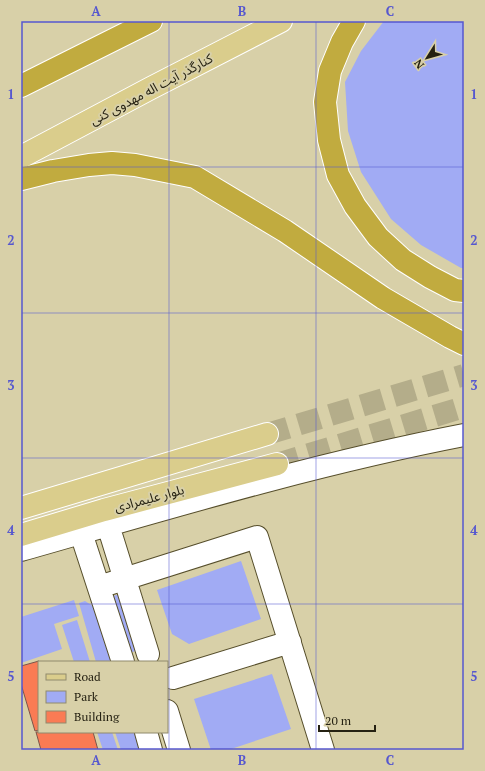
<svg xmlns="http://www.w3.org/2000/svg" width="485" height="771" viewBox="0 0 485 771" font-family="'PT Serif','Noto Sans Arabic',serif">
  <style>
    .green { fill: #a1abf4 }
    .building { fill: #fa7b54; stroke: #7b554a }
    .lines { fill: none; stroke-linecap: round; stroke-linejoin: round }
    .major-tunnel { stroke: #b4ad8a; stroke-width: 22; stroke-dasharray: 22 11; stroke-linecap: butt }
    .minor-casing { stroke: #564e2b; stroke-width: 24 }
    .major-casing { stroke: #fff; stroke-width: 24 }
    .highway-casing { stroke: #fff; stroke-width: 24 }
    .minor { stroke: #fff; stroke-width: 22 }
    .major { stroke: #dacd8c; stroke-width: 22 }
    .highway { stroke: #c1ab3f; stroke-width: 22 }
    .grid { fill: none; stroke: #5657cf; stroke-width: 1; stroke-opacity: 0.55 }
    .labels { text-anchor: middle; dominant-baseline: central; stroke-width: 4; stroke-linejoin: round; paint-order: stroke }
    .street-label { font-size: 13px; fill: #252112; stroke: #d8d0a8 }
    .neatline { fill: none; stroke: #5657cf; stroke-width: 1.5 }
    .grid-label { font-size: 13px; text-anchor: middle; font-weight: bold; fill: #5657cf }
  </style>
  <rect width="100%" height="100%" fill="#d8d0a8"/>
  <!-- green -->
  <path class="green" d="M384,21H464V268H461L421,245L391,219L361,172L348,131L345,82L361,51Z
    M241,561L261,619L189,644L172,634L157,590Z
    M123,593L139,650L129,653L113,596Z
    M74,600L79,616L54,624L62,649L21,663V617Z
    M85,601L96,608L112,658L110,662H96L79,603Z
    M77,620L90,662H74L62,625Z
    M272,674L291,729L228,750H211L194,699Z
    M97,732H112L118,750H103Z
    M115,732H136L141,750H121Z"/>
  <!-- building -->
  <path class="building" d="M39,661V730L35,731L21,684V666Z
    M36,732H93L98,750H41Z"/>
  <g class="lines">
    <!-- major-tunnel -->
    <path class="major-tunnel" d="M267,434L464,375
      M277,464L464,407"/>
    <!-- minor casing -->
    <g class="minor-casing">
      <path id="minor" d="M108,525L148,654
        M81,533L123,662
        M21,550C168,508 314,464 464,435
        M99,587L257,537L323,750H322
        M173,678L290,642
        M167,711L179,750
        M146,732L151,750"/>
    </g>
    <!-- major casing -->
    <g class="major-casing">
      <path id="major" d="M21,157L151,88L281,21
        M21,508L267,434
        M21,535L104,510L277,464"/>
    </g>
    <!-- highway casing -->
    <g class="highway-casing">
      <path id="highway" d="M354,21L342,42L330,71L325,102L329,140L338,175L355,206L378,237L403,260L430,277L455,290L464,291
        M21,86L151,21
        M21,179L53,171L89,165L112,163L135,165L195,177L285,231L383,298L450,337L464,344"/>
    </g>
    <!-- minor -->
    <use href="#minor" class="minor"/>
    <!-- major -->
    <use href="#major" class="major"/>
    <!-- highway -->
    <use href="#highway" class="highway"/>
  </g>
  <!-- grid -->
  <path class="grid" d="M169,21V750M316,21V750M21,167H464M21,313H464M21,458H464M21,604H464"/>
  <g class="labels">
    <!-- street labels -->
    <g class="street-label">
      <text transform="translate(151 89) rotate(-28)">کنارگذر آیت اله مهدوی کنی</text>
      <text transform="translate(149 498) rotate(-15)">بلوار علیمرادی</text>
    </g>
  </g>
  <!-- border -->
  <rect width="485" height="771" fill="none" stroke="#d8d0a8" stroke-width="44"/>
  <!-- legend -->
  <rect x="38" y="661" width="130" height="72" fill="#d8d0a8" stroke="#908a6c"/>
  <rect x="46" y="674" width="20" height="6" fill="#dacd8c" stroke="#908a6c"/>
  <text x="74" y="681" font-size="12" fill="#252112">Road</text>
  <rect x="46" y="691" width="20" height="12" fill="#a1abf4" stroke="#908a6c"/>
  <text x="74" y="701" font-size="12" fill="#252112">Park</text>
  <rect x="46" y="711" width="20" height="12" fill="#fa7b54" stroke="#908a6c"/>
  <text x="74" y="721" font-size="12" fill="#252112">Building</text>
  <!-- north arrow -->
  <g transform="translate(427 58) rotate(233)" stroke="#d8d0a8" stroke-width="3" paint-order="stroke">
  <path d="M0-3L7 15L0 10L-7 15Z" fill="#252112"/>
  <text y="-6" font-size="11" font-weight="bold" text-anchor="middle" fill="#252112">N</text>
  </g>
  <!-- scale -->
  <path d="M319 725v6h56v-6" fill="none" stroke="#252112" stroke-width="2"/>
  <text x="325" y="725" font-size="12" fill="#252112" stroke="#d8d0a8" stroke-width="3" paint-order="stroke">20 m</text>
  <rect x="22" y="22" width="441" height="727" class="neatline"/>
  <g class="grid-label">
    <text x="96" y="16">A</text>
    <text x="242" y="16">B</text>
    <text x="390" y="16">C</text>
    <text x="11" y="99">1</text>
    <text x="474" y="99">1</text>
    <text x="11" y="245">2</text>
    <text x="474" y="245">2</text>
    <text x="11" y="390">3</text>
    <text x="474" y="390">3</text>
    <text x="11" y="535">4</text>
    <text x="474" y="535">4</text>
    <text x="11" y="681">5</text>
    <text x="474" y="681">5</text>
    <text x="96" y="765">A</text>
    <text x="242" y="765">B</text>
    <text x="390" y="765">C</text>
  </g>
</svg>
